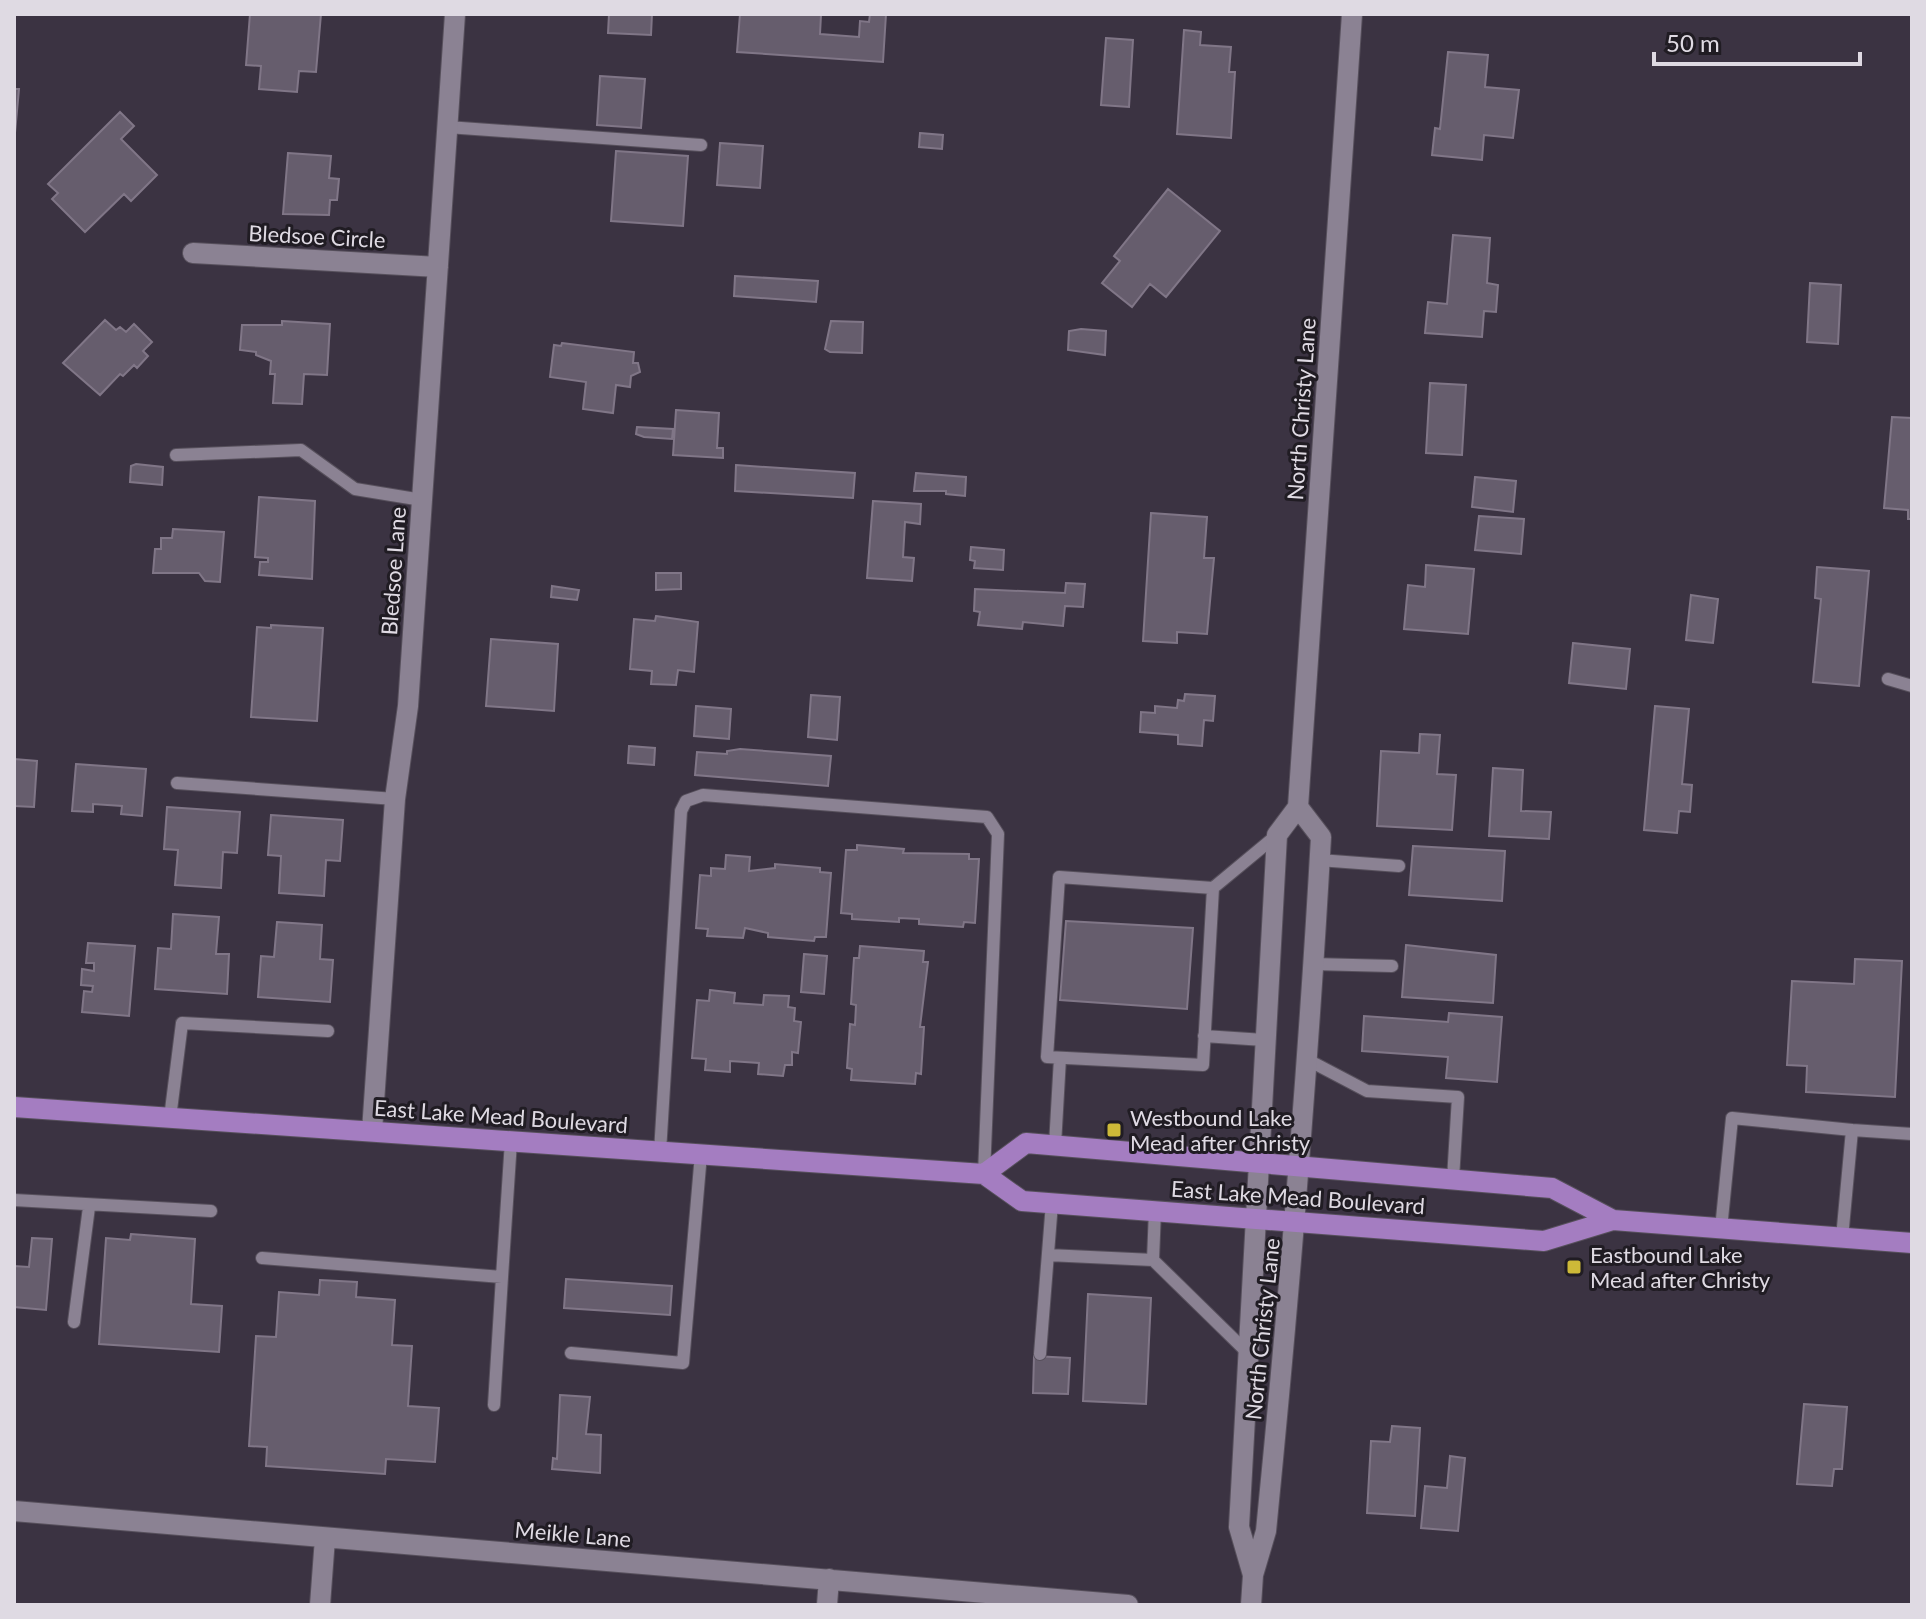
<svg xmlns="http://www.w3.org/2000/svg" width="1926" height="1619" viewBox="0 0 1926 1619" font-family="Lato,sans-serif">
  <style>
    .building { fill: #665d6d; stroke: #807687; stroke-width: 2 }
    .lines { fill: none; stroke-linecap: round; stroke-linejoin: round }
    .lane-casing { stroke: #57505c; stroke-width: 14 }
    .street-casing { stroke: #57505c; stroke-width: 22 }
    .secondary-casing { stroke: #57505c; stroke-width: 22 }
    .primary-casing { stroke: #57505c; stroke-width: 22 }
    .lane { stroke: #8b8293; stroke-width: 12 }
    .street { stroke: #8b8293; stroke-width: 20 }
    .secondary { stroke: #8b8293; stroke-width: 20 }
    .primary { stroke: #a47dc1; stroke-width: 20 }
    .poi-dot { fill: #cdb938; stroke: #201c23; stroke-width: 3 }
    .labels { text-anchor: middle; dominant-baseline: central; stroke-width: 6; stroke-linejoin: round; paint-order: stroke }
    .street-label { font-size: 22px; fill: #dfdae3; stroke: #201c23 }
    .poi-label { font-size: 22px; fill: #dfdae3; stroke: #201c23; text-anchor: start }
  </style>
  <rect width="100%" height="100%" fill="#3b3342"/>
  <!-- building -->
  <path class="building" d="M250,14H321L316,72L299,71L297,92L259,89L261,66L246,65Z
    M609,14H652L651,35L608,33Z
    M740,14L821,15L820,34L859,37L860,21L869,22L870,14H886L883,62L737,52Z
    M1184,30L1201,32L1200,45L1231,47L1229,72H1235L1231,138L1177,134Z
    M1106,38L1133,40L1129,107L1101,105Z
    M1448,52L1488,55L1485,87L1519,90L1513,138L1484,135L1482,160L1432,155L1435,128L1440,129Z
    M600,76L645,79L641,128L597,125Z
    M14,89H19L14,144Z
    M120,112L134,126L121,139L157,175L131,201L124,194L85,232L52,199L58,193L48,184Z
    M920,133L943,135L942,149L919,147Z
    M720,143L763,146L760,188L717,185Z
    M616,151L688,156L683,226L611,221Z
    M288,153L331,156L329,178L339,179L337,200H330L329,215L283,214Z
    M1168,189L1220,231L1166,297L1150,284L1132,307L1102,283L1120,261L1114,256Z
    M1453,235L1490,238L1487,283L1498,285L1496,312L1484,311L1482,337L1425,333L1428,302L1447,304Z
    M735,276L818,281L816,302L734,296Z
    M1810,283L1841,285L1838,344L1807,342Z
    M105,320L116,330L120,327L126,332L134,324L152,342L143,351L148,356L137,368L134,365L123,376L120,374L100,395L63,363Z
    M282,321L330,324L327,375L304,374L302,404L273,403L275,374H270L271,361L256,355V352L240,350L242,325H282Z
    M831,321L863,322L862,353L830,352L825,349Z
    M1081,329L1106,331L1105,355L1068,350L1069,331Z
    M562,343L634,352L633,363H638L640,372L631,376L630,387L616,385L613,413L583,409L586,382L550,377L554,345L561,346Z
    M1430,383L1466,385L1462,455L1426,453Z
    M676,410L719,413L717,448H723V458L673,455Z
    M1892,417L1912,418V519H1908V510L1884,508Z
    M637,427L673,429L672,439L644,437L636,434Z
    M136,464L163,467L162,485L130,482L131,466Z
    M736,465L855,473L853,498L735,491Z
    M916,473L966,477L965,496L946,494V491H914Z
    M1475,477L1516,481L1513,512L1472,507Z
    M259,497L315,501L312,579L259,575L260,562H268V558L255,557Z
    M873,501L921,504L920,524L905,522L903,557L914,558L912,581L867,578Z
    M1151,513L1207,517L1204,558H1214L1207,634L1177,632V643L1143,641Z
    M1479,516L1524,519L1521,554L1475,550Z
    M173,529L224,532L220,582L205,581L199,573H153L155,549H161V538H172Z
    M971,547L1004,550L1003,570L974,568L975,561L970,560Z
    M1426,565L1474,569L1468,634L1404,629L1408,585L1425,587Z
    M1817,567L1869,571L1859,686L1813,682L1821,599L1815,598Z
    M656,573H681V589L656,590Z
    M1066,583L1085,584L1083,607L1065,606L1063,626L1023,622L1022,629L978,625L980,612L974,611L975,589L1065,593Z
    M552,586L579,590L577,600L551,597Z
    M1691,595L1718,599L1713,643L1686,640Z
    M656,616L698,622L694,672L678,670L676,685L651,684L652,671L630,669L634,619L655,621Z
    M271,625L323,628L317,721L251,717L257,627L271,628Z
    M491,639L558,644L554,711L486,706Z
    M1573,643L1630,649L1626,689L1569,683Z
    M1185,694L1215,696L1213,721L1204,720L1202,746L1178,744V735L1140,732L1141,712L1155,713V706L1177,708L1178,700L1184,701Z
    M811,695L840,697L837,740L808,737Z
    M696,706L731,709L729,739L694,736Z
    M1655,706L1689,709L1682,784L1692,785L1690,812L1679,811L1677,833L1644,830Z
    M1420,734L1440,735L1437,774L1456,775L1452,830L1377,826L1381,751L1419,753Z
    M629,746L655,748L654,765L628,763Z
    M740,749L831,756L828,786L695,775L697,752L727,754V751Z
    M14,759L37,761L34,807L14,806Z
    M76,764L146,769L142,816L121,814L122,806L93,804V812L72,811Z
    M1493,768L1523,770L1521,811L1551,812L1549,839L1489,836Z
    M167,807L240,812L237,853L223,852L221,888L175,885L178,850L164,849Z
    M271,815L343,820L340,861L326,860L324,896L279,893L281,856L268,855Z
    M857,845L904,849L903,853L969,854V859H979L975,923L964,922L963,927L919,924V919L899,918V922L852,919V914L841,913L846,850H857Z
    M1413,846L1505,851L1502,901L1409,895Z
    M726,855L750,857L749,871L775,868V864L820,868V872L831,873L826,937H815L814,941L768,937V933L745,928L743,938L707,936L708,929L696,928L700,875L711,876V868L725,869Z
    M173,914L219,917L216,954H229L227,994L155,989L158,948L171,949Z
    M1066,921L1193,928L1187,1009L1060,1000Z
    M277,922L322,925L320,959L333,960L330,1002L258,997L261,956L274,957Z
    M88,943L135,946L129,1016L82,1012L84,991L92,992L93,986L81,985L82,969L94,971V963H86Z
    M1406,945L1496,955L1493,1003L1402,997Z
    M860,946L924,951L923,962H928L920,1027H924L921,1074L916,1073L915,1084L851,1080L852,1069L847,1068L850,1024L855,1025L856,1005L851,1004L854,958H859Z
    M804,954L827,956L824,994L801,992Z
    M1855,959L1902,961L1895,1097L1806,1092L1807,1066L1787,1065L1792,981L1854,984Z
    M710,990L735,993L734,1003L763,1005L764,995L789,996L788,1007L795,1008L794,1021L801,1022L798,1053L792,1052V1065H785L783,1076L758,1074L759,1063L730,1061V1072L705,1070L706,1059L692,1058L697,1000L709,1001Z
    M1449,1013L1502,1017L1497,1082L1446,1078L1448,1057L1362,1051L1364,1016L1448,1022Z
    M131,1234L195,1239L191,1304L222,1306L219,1352L99,1344L106,1238L130,1240Z
    M32,1238L52,1239L46,1310L14,1307V1266L29,1267Z
    M566,1279L672,1286L670,1315L564,1308Z
    M320,1280L357,1282L356,1297L395,1300L392,1345L412,1346L408,1406L439,1408L435,1462L386,1459L385,1474L266,1466L267,1447L249,1446L256,1336L276,1337L279,1292L319,1295Z
    M1088,1294L1151,1298L1146,1404L1083,1401Z
    M1034,1356L1070,1358L1068,1394L1033,1393Z
    M560,1395L590,1397L586,1434L601,1435L600,1473L552,1469L553,1458L557,1459Z
    M1804,1404L1847,1407L1842,1469H1834L1832,1486L1797,1484Z
    M1392,1426L1420,1428L1415,1516L1367,1513L1371,1441L1390,1442Z
    M1450,1456L1465,1458L1458,1531L1421,1528L1425,1486L1447,1488Z"/>
  <g class="lines">
    <!-- lane casing -->
    <g class="lane-casing">
      <path id="lane" d="M447,127L701,145
        M176,455L301,450L355,489L422,500
        M1888,679L1912,686
        M177,783L395,799
        M1319,860L1399,866
        M1213,888L1203,1065L1047,1057L1059,877L1213,888L1277,835
        M1313,964L1392,966
        M1204,1036L1264,1040
        M1308,1060L1367,1091L1458,1097L1453,1179
        M170,1118L182,1023L328,1031
        M1852,1130L1912,1134
        M1055,1145L1060,1058
        M660,1152L681,811L686,801L703,795L987,817L998,834L984,1174
        M14,1200L211,1211
        M1721,1229L1732,1118L1852,1130L1842,1238
        M1048,1255L1153,1260L1248,1353
        M262,1258L502,1277L511,1141
        M1153,1260L1155,1210
        M74,1322L89,1207
        M571,1353L683,1363L701,1154
        M1040,1354L1052,1203
        M494,1405L502,1277"/>
    </g>
    <!-- street casing -->
    <g class="street-casing">
      <path id="street" d="M193,253L438,267
        M372,1131L395,799L408,706L455,14
        M14,1511L1128,1605
        M320,1605L325,1538
        M827,1605L829,1579"/>
    </g>
    <!-- secondary casing -->
    <g class="secondary-casing">
      <path id="secondary" d="M1253,1575L1239,1527L1277,835L1298,807L1352,14
        M1251,1605L1253,1575L1266,1531C1289,1299 1308,1070 1321,837L1298,807"/>
    </g>
    <!-- primary casing -->
    <g class="primary-casing">
      <path id="primary" d="M14,1107L984,1174L1022,1201L1544,1241L1613,1220L1912,1243
        M984,1174L1026,1143L1552,1188L1613,1220"/>
    </g>
    <!-- lane -->
    <use href="#lane" class="lane"/>
    <!-- street -->
    <use href="#street" class="street"/>
    <!-- secondary -->
    <use href="#secondary" class="secondary"/>
    <!-- primary -->
    <use href="#primary" class="primary"/>
  </g>
  <!-- markers -->
  <g class="poi-dot">
    <rect x="1106" y="1122" width="16" height="16" rx="4"/>
    <rect x="1566" y="1259" width="16" height="16" rx="4"/>
  </g>
  <g class="labels">
    <!-- street labels -->
    <g class="street-label">
      <text transform="translate(317 236) rotate(3)">Bledsoe Circle</text>
      <text transform="translate(1301 409) rotate(-86)">North Christy Lane</text>
      <text transform="translate(393 571) rotate(-86)">Bledsoe Lane</text>
      <text transform="translate(501 1116) rotate(4)">East Lake Mead Boulevard</text>
      <text transform="translate(1298 1197) rotate(4)">East Lake Mead Boulevard</text>
      <text transform="translate(1262 1329) rotate(-84)">North Christy Lane</text>
      <text transform="translate(573 1534) rotate(5)">Meikle Lane</text>
    </g>
    <!-- poi labels -->
    <g class="poi-label">
      <text x="1130" y="1117">Westbound Lake<tspan x="1130" dy="25">Mead after Christy</tspan></text>
      <text x="1590" y="1254">Eastbound Lake<tspan x="1590" dy="25">Mead after Christy</tspan></text>
    </g>
  </g>
  <!-- border -->
  <rect width="1926" height="1619" fill="none" stroke="#dfdae3" stroke-width="32"/>
  <!-- scale -->
  <path d="M1654 52v12h206v-12" fill="none" stroke="#dfdae3" stroke-width="4"/>
  <text x="1666" y="52" font-size="24" fill="#dfdae3" stroke="#201c23" stroke-width="6" paint-order="stroke">50 m</text>
</svg>
